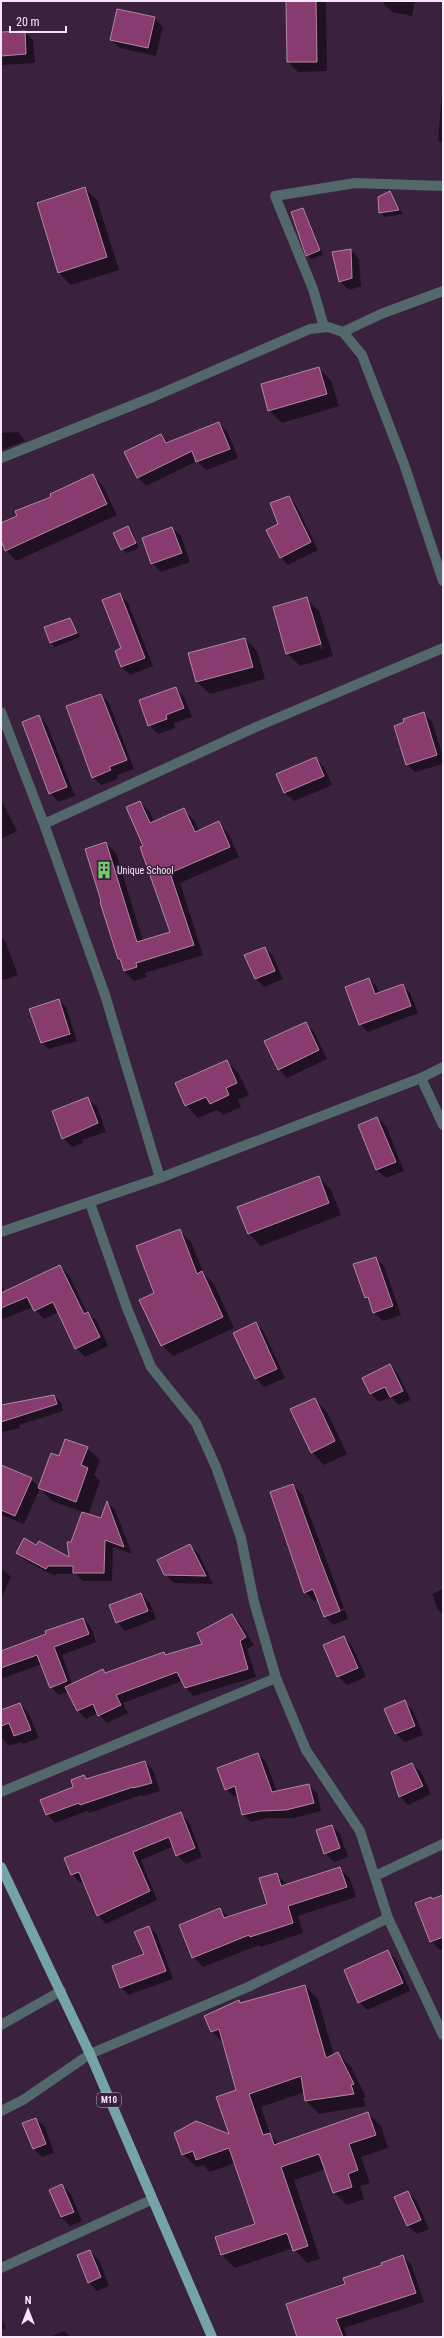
<svg xmlns="http://www.w3.org/2000/svg" width="444" height="2338" viewBox="0 0 444 2338" font-family="'Roboto Condensed',sans-serif">
  <style>
    .shadow { fill: #0007; fill-rule: evenodd }
    .building { fill: #883b6e; stroke: #b289a1 }
    .lines { fill: none; stroke-linecap: round; stroke-linejoin: round }
    .street { stroke: #52686a; stroke-width: 10 }
    .primary { stroke: #74a4a8; stroke-width: 10 }
    .labels { text-anchor: middle; dominant-baseline: central; stroke-width: 3; stroke-linejoin: round; paint-order: stroke }
    .shield { fill: #3a213e; stroke: #beabc0; stroke-width: 1 }
    .shield-label { font-size: 9px; font-weight: bold; fill: #f7e6f8 }
    .poi-label { font-size: 10px; fill: #f7e6f8; stroke: #3a213e; text-anchor: start }
  </style>
  <rect width="100%" height="100%" fill="#3a213e"/>
  <!-- shadow -->
  <path class="shadow" d="M287,1H326L327,71L298,72L288,62Z
    M384,1H415L412,16L392,12L384,4Z
    M154,18L163,27L156,56L120,48L111,40Z
    M24,32L33,40L35,63L1,65V33Z
    M442,93H443V145L438,140Z
    M84,188L97,200L119,270L71,285L58,272Z
    M390,192L403,214L385,217L380,212Z
    M302,209L306,213L323,255L311,259L307,255Z
    M351,250L359,259L361,286L349,290L340,281Z
    M319,368L331,381L339,406L282,423L269,410Z
    M219,423L227,431L238,458L206,470L197,461L146,486L138,478L125,453L161,435L169,442Z
    M18,432L25,441L1,450V433Z
    M92,475L103,486L117,515L16,561L6,550L1,537V524L19,517Z
    M289,497L296,505L318,550L288,565L281,557L280,525Z
    M128,527L132,531L139,548L126,553L122,549Z
    M172,528L181,536L190,562L161,572L152,563Z
    M120,595L128,603L153,666L130,675L121,666Z
    M307,599L319,611L333,656L300,666L287,653ZM310,612H312L323,649H321Z
    M70,619L80,637L55,647L51,643L46,627Z
    M245,639L257,651L265,679L210,694L197,682Z
    M176,688L184,697L192,717L174,723L175,728L158,734L149,725Z
    M101,695L109,703L134,769L117,775L118,779L101,785L93,777Z
    M424,714L432,722L443,757V764L415,772L407,764Z
    M38,716L47,725L75,796L58,802L50,793Z
    M315,758L324,767L332,785L294,801L285,793L277,775Z
    M1,799L17,831L1,839Z
    M140,802L150,812L154,822L184,810L194,820L199,831L218,823L228,833L239,857L180,883L203,955L145,973L147,977L134,981L124,971L118,959L103,902L106,843L116,853L143,941L171,933L144,847Z
    M1,936L5,941L18,975L4,980L1,977Z
    M265,948L273,956L283,979L264,987L256,979Z
    M369,979L377,987L379,994L402,985L410,993L418,1013L368,1032L360,1024Z
    M59,1000L66,1007L77,1041L49,1049L42,1043Z
    M306,1023L314,1032L327,1059L287,1078L279,1069Z
    M227,1061L239,1074L249,1095L238,1100L241,1107L223,1115L217,1110L198,1118L186,1105Z
    M88,1099L97,1107L106,1132L82,1140L83,1143L72,1147L63,1138Z
    M377,1118L386,1126L404,1171L386,1178L377,1170L359,1125Z
    M319,1177L331,1190L341,1215L261,1246L249,1234L239,1208Z
    M180,1231L191,1242L204,1274L214,1284L234,1328L173,1356L162,1345L156,1294Z
    M376,1258L384,1266L401,1315L383,1321L374,1312L371,1303L366,1298Z
    M60,1266L69,1275L87,1313L97,1321L108,1346L85,1357L76,1348L59,1312L44,1319L33,1307L1,1320V1284L5,1293Z
    M256,1323L264,1332L285,1378L264,1387L256,1379Z
    M389,1366L398,1374L411,1400L399,1405L391,1397L379,1402L371,1394L363,1379Z
    M54,1396L61,1402L63,1411L19,1425L20,1428L1,1432V1406Z
    M314,1399L327,1412L347,1454L324,1465L312,1452Z
    M87,1448L100,1460L94,1475L100,1481L88,1515L101,1520L108,1503L115,1510L132,1554L113,1547L112,1581H83L76,1574H56L55,1576L26,1561L17,1553L37,1547L70,1559L71,1543L83,1512L52,1501L40,1488L24,1524L1,1515V1466L31,1479L40,1488L60,1458Z
    M293,1485L302,1494L344,1608L328,1614V1617L345,1610L348,1619L333,1625L325,1616L318,1599L314,1601L305,1592Z
    M190,1546L199,1554L213,1584L174,1583L165,1574Z
    M1,1568L11,1577L1,1599Z
    M443,1589V1614H442L438,1610L432,1594Z
    M141,1594L150,1603L156,1619L125,1631L117,1622Z
    M232,1615L240,1623L254,1645L247,1649L256,1677L193,1696L185,1687L182,1681L123,1703L128,1713L107,1723L98,1713L86,1719L78,1711L68,1692L59,1695L51,1687L42,1664L1,1679V1652L47,1635L83,1619L91,1627L96,1642L62,1655L72,1684L103,1670L107,1674L164,1653L166,1655L204,1644Z
    M344,1637L352,1646L366,1677L347,1685L338,1676Z
    M404,1702L413,1710L423,1735L405,1742L396,1734L386,1709Z
    M20,1704L28,1712L39,1738L23,1744L21,1742L9,1746L1,1737V1711Z
    M258,1754L266,1762L277,1792L309,1785L317,1793L321,1811L294,1818H268L251,1822L243,1815L238,1795L234,1797L226,1789Z
    M145,1762L153,1770L160,1791L143,1796L141,1795L89,1813L87,1811L55,1823L47,1814L84,1776L87,1780Z
    M412,1764L421,1772L431,1794L408,1805L400,1796Z
    M180,1813L189,1822L202,1857L186,1864L177,1855L174,1846L141,1860L157,1900L106,1924L98,1915L83,1882L80,1883L72,1874Z
    M332,1826L340,1834L348,1857L334,1862L325,1853Z
    M340,1868L350,1879L356,1897L298,1916L303,1933L261,1947L259,1945L203,1967L193,1957L220,1909L228,1917L269,1904L277,1874L287,1885Z
    M443,1896V1949L440,1950L431,1941V1898L433,1900Z
    M149,1927L157,1935L173,1979L128,1995L121,1987L145,1955Z
    M388,1952L396,1959L410,1991L367,2010L359,2002Z
    M305,1986L318,1999L334,2056L338,2054L351,2067L366,2097L363,2098L366,2106L319,2114L306,2101L305,2092L261,2107L271,2136L279,2144L368,2113L381,2126L388,2148L361,2157L370,2183L360,2186L364,2199L347,2205L334,2192L326,2169L294,2180L320,2259L307,2263L293,2248L235,2268L222,2255L256,2225L235,2163L210,2172L203,2165L196,2167L183,2154L231,2135L238,2090L225,2044L212,2032L205,2016Z
    M36,2119L45,2127L54,2153L42,2157L34,2149Z
    M62,2186L71,2194L82,2221L70,2226L61,2217L51,2190Z
    M408,2192L417,2201L429,2229L417,2234L408,2226L396,2198Z
    M90,2251L99,2260L109,2286L97,2291L89,2282Z
    M402,2256L411,2264L424,2302L344,2328L347,2337H299L346,2285Z
    M1,2317L6,2328L1,2330Z
    M64,2331L70,2337H50Z"/>
  <!-- building -->
  <path class="building" d="M286,1H316L317,62H287Z
    M117,9L155,17L148,48L110,40Z
    M25,31L26,54L1,56V32Z
    M85,187L107,257L58,273L37,203Z
    M390,191L399,210L379,213L378,197Z
    M303,208L320,250L306,256L291,212Z
    M351,249L352,278L339,282L332,252Z
    M319,367L327,394L268,411L261,384Z
    M219,422L230,449L196,462L192,451L137,478L124,452L161,434L166,443Z
    M93,474L107,504L5,551L1,540V523L17,516L15,511L51,497L50,494Z
    M289,496L311,542L280,558L266,530L278,524L270,503Z
    M128,526L136,543L121,550L113,533Z
    M172,527L182,553L151,564L142,538Z
    M120,593L145,658L121,667L115,651L121,648L102,600Z
    M307,597L321,644L286,654L273,607Z
    M70,618L77,633L50,643L44,627Z
    M245,638L253,667L196,682L188,653Z
    M176,687L184,708L166,715L167,719L148,726L139,700Z
    M101,694L127,760L109,767L111,770L92,778L66,706Z
    M424,712L437,755L406,765L394,726L404,722L403,719Z
    M39,715L67,787L49,794L22,722Z
    M316,757L324,776L284,793L276,774Z
    M140,801L150,823L184,808L195,832L219,821L230,847L170,873L194,945L136,963L137,967L124,971L120,959H118L100,902L101,901L85,849L106,842L137,942L170,932L140,847L143,846L126,807Z
    M265,947L275,971L255,979L244,955Z
    M369,978L375,994L403,984L411,1006L359,1025L345,987Z
    M59,999L70,1034L41,1043L29,1009Z
    M306,1022L319,1050L278,1070L264,1041Z
    M227,1060L237,1083L226,1088L229,1095L210,1104L206,1097L185,1106L175,1083Z
    M88,1097L98,1123L62,1139L52,1111Z
    M377,1117L396,1162L376,1170L358,1125Z
    M319,1176L329,1203L248,1234L237,1207Z
    M180,1229L197,1274L202,1271L223,1317L161,1346L139,1300L154,1293L136,1246Z
    M376,1257L393,1306L373,1313L368,1297L365,1298L353,1264Z
    M60,1265L84,1314L88,1312L100,1337L75,1349L53,1302L34,1311L27,1297L1,1308V1293Z
    M256,1322L277,1369L255,1379L233,1333Z
    M390,1364L403,1391L390,1397L385,1387L370,1394L362,1378Z
    M54,1395L57,1404L1,1422V1405Z
    M315,1398L335,1441L311,1453L290,1409Z
    M65,1439L88,1447L81,1465L88,1468L76,1502L38,1488L51,1453L59,1456Z
    M1,1465L32,1478L15,1516L1,1510Z
    M293,1484L320,1559L340,1611L324,1617L313,1589L304,1593L270,1492Z
    M107,1501L124,1547L105,1540L104,1573H73V1566H48L46,1569L16,1553L24,1538L36,1545L39,1541L69,1557L67,1542H71L82,1512L101,1518Z
    M190,1544L206,1576L164,1575L157,1560Z
    M141,1593L148,1611L116,1623L109,1605Z
    M232,1614L246,1637L240,1641L248,1669L185,1688L177,1672L116,1695L121,1705L98,1716L93,1704L77,1711L65,1687L103,1669L105,1673L164,1652L165,1655L202,1644L197,1633Z
    M83,1618L89,1634L54,1647L67,1681L50,1688L37,1655L1,1668V1651L46,1634L45,1631Z
    M344,1636L358,1668L337,1677L323,1645Z
    M405,1700L415,1726L395,1734L384,1709Z
    M20,1703L31,1730L14,1736L9,1723L1,1726V1710Z
    M258,1753L272,1792L309,1784L314,1803L286,1810L260,1811L242,1815L235,1786L225,1790L217,1768Z
    M145,1761L152,1783L133,1788V1787L80,1805L79,1803L46,1815L40,1800L73,1787L71,1780L84,1775L86,1779Z
    M412,1763L423,1786L399,1797L391,1772Z
    M181,1812L195,1848L176,1856L169,1837L133,1852L150,1891L97,1916L79,1872L71,1875L64,1858Z
    M332,1825L340,1848L324,1854L316,1830Z
    M340,1867L347,1887L288,1906L293,1923L250,1937L249,1935L192,1958L179,1925L220,1908L224,1918L267,1904L259,1878L277,1873L281,1886Z
    M443,1895V1937L430,1942L415,1903L431,1897L432,1899Z
    M149,1926L166,1971L120,1988L112,1966L144,1954L134,1932Z
    M388,1950L403,1983L358,2003L344,1970Z
    M305,1985L326,2058L338,2052L354,2084L351,2085L354,2094L305,2101L301,2076L249,2094L263,2135L270,2133L274,2145L368,2112L376,2135L349,2144L358,2170L348,2174L352,2187L333,2193L319,2154L281,2167L308,2246L293,2251L287,2233L221,2255L215,2237L255,2224L229,2148L196,2160L193,2151L182,2155L174,2133L196,2121L229,2134L216,2097L236,2090L219,2029L211,2032L204,2016L239,2000L240,2003Z
    M36,2118L46,2144L33,2149L22,2123Z
    M62,2184L74,2212L61,2217L49,2190Z
    M408,2191L421,2220L407,2226L394,2197Z
    M90,2250L101,2277L88,2283L77,2255Z
    M403,2255L416,2293L336,2319L343,2337H297L286,2304L345,2284L343,2278L382,2265L381,2263Z"/>
  <g class="lines">
    <!-- street -->
    <path class="street" d="M324,327L313,289L275,196L355,183L443,186
      M343,332L381,314L443,291
      M1,458L153,397L310,329L328,327L343,332L362,355L404,464L443,581
      M1,712L44,824L105,995L160,1178
      M44,824L256,727L443,648
      M421,1078L443,1125
      M90,1203L127,1308L151,1367L196,1423L216,1467L241,1538L254,1602L276,1678L306,1750L360,1831L388,1918L443,2035
      M1,1232L160,1178L421,1078L443,1067
      M1,1792L276,1678
      M375,1876L443,1844
      M1,2025L61,1991
      M1,2111L23,2100L90,2054L248,1987L388,1918
      M1,2268L151,2200"/>
    <!-- primary -->
    <path class="primary" d="M1,1867L90,2054L212,2337"/>
  </g>
  <!-- icons -->
  <defs>
    <g id="building-bare" transform="scale(1.38)"><path d="M-4-6H4V6H1V3H-1V6H-4ZM-2.5-4.3h1.7v1.8h-1.7ZM.8-4.3h1.7v1.8H.8ZM-2.5-1h1.7V.8h-1.7ZM.8-1h1.7V.8H.8Z" fill="#6ad363" stroke="#3a213e" stroke-width="2.5" paint-order="stroke"/></g>
  </defs>
  <g fill-rule="evenodd">
    <use href="#building-bare" x="104" y="870"/>
  </g>
  <g class="labels">
    <!-- shield labels -->
    <rect class="shield" x="97" y="2093" width="24" height="14" rx="3"/>
    <g class="shield-label">
      <text x="109" y="2100">M10</text>
    </g>
    <!-- poi labels -->
    <g class="poi-label">
      <text x="117" y="870">Unique School</text>
    </g>
  </g>
  <!-- border -->
  <rect width="444" height="2338" fill="none" stroke="#f7e6f8" stroke-width="4"/>
  <!-- north arrow -->
  <g transform="translate(28 2310)" stroke="#3a213e" stroke-width="3" paint-order="stroke">
  <path d="M0-3L7 15L0 10L-7 15Z" fill="#f7e6f8"/>
  <text y="-6" font-size="11" font-weight="bold" text-anchor="middle" fill="#f7e6f8">N</text>
  </g>
  <!-- scale -->
  <path d="M10 26v6h56v-6" fill="none" stroke="#f7e6f8" stroke-width="2"/>
  <text x="16" y="26" font-size="12" fill="#f7e6f8" stroke="#3a213e" stroke-width="3" paint-order="stroke">20 m</text>
</svg>
